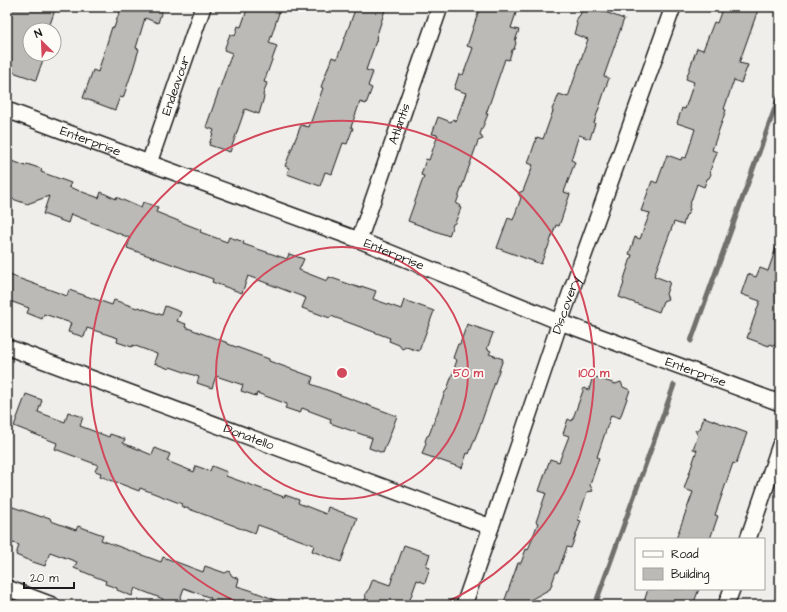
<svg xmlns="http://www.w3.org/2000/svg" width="787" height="612" viewBox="0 0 787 612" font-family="'Architects Daughter',sans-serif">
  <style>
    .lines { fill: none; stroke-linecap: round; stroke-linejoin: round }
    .stream { stroke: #706f6d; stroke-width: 5 }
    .building { fill: #bbbab6; stroke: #1c1c1c }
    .street-casing { stroke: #1c1c1c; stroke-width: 18 }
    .street { stroke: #fdfcf7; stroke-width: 15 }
    .ring { fill: none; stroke: #d1495b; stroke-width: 2 }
    .labels { text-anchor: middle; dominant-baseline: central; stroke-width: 3.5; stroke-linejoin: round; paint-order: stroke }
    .street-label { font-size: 13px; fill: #1c1c1c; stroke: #fdfcf7 }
    .centre { fill: #d1495b; stroke: #fdfcf7; stroke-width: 2 }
    .ring-label { font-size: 12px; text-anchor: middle; font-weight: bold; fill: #d1495b; stroke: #fdfcf7; stroke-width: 3.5; stroke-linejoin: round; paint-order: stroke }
  </style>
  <rect width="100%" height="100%" fill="#f0eeea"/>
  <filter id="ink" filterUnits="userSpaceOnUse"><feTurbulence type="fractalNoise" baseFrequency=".025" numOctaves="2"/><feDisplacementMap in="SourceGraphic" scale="8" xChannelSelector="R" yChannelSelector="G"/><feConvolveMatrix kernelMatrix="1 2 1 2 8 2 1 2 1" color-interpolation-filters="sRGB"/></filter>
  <g filter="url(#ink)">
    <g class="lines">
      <!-- stream -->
      <path class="stream" d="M691,341L780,94
        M595,605L674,385"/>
    </g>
    <!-- building -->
    <path class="building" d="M9,7H56L48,30H30V54H45L36,80L7,70V13Z
      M118,7H163L158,23L145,18L136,48L139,49L133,69L123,98L120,97L115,110L83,98L93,70L98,72L112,27L114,28L120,10L118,9Z
      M248,7H281L269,43L277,46L264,82L267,83L263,95L264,97L259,114L245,109L230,152L209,145L214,130L206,127L232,53L224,50L230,34L235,36L238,26L241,27Z
      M356,7H386L376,38H377L366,70L373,72L368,86L372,88L366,104L360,102L351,127L353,128L347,144L343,143L332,174L325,172L320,186L287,174L289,168L285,166L301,125L309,127L323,88L321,87L332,57L337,59Z
      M480,7H518L511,28L519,30L515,41L516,43L514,49L512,50L509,60L505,59L486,114H488L480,134L483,139L478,141L470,164L456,204L460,205L459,207L461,208L455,223L453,224L449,236L408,221L424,176L421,175L426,159L429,160L438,135L432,134L438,117L451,122L453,119L456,121L466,93L454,89L459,74L463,75L473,48L467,46Z
      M583,7H591L624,19L604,76L609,78L594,123H595L590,139L579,135L571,160L575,162L564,192L570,194L559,226L556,225L547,250H546L541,264L497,248L508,218L513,220L521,198L518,193L523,191L533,165L528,163L537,137L543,139L553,111L552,109L554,105L555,104L559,94L568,97L588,39L574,34L577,24L576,22L578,17L580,15Z
      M723,7H759L739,63L748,65L741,83L734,80L724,109L726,110L712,150L717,152L710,171L711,174L709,178L707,179L704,187L697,184L689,207L690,209L688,214L686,215L683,225L674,222L654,276L670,282L666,294L668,299L663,301L659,312L619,297L624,283L623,282L632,255L629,254L635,237L640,239L650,213L641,211L652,181L657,183L667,155L681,160L682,157L686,158L695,129L677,123L682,108L685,109L694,82L686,79L697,48L703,50L714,22L717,23Z
      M12,161L26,166L27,164L42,169L41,172L71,183L69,187L99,198L101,192L116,199V197L141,208L143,202L158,207L156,212L201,230L200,232L227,242L229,237L244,242L243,244L287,259L289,254L304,259L299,270L327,281L329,277L360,288L361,286L376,291L373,299L401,309L404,300L434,311L419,351L406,347L402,349L399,345L389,341L390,338L331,316L330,318L302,308L306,298L248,276L242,293L212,282L213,279L127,248L130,238L71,214L68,223L43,214L49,196L27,204L7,197V176Z
      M778,242L780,243V336L777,343L776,342L775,346L770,344L769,346L747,338L760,301L741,294L748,274L756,277L760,268L768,271Z
      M7,274L67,296L69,290L112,305L114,300L137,308L138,307L162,315L165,306L181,312L177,321L186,324L185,327L228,343V344L269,359V361L313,377L311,384L397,416L383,453L369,448L372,438L330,423L331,419L302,408L300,413L285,408L287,404L257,393L256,396L241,391L243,385L216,376L212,388L197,383L199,377L170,367L169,369L154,363L157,354L133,345L132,347L117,342L118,338L87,328L84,337L68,332L71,323L44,314L42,319L27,313L29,308L7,300Z
      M467,324L493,333L487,349L491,351L489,354L503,359L481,423L469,454L467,453L462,468L422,454L426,443L425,441L427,436L429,435L445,392L447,390L457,360L453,358L458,344H460Z
      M593,376L615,384L621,382L623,387L630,390L620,418L611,415L597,457L599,458L590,485L593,491L587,492L578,520L581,521L571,548L567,547L558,572H556L550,589L521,605H503L518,563H521L526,549L528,550L538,523L536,522L546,493L539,491L550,459L559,462L569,436L563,434L568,419L572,421L584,388L589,390Z
      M26,394L42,400L38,412L65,422L68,412L83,417L80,426L109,437L110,434L125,439L123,443L152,455L155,448L170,454L167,461L194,472L196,466L210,471L212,466L227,472L226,476L284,497L285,495L299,500L298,503L326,514L328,507L357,518L341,562L312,551L314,545L258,525L255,533L244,529H242L236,527L235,526L181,506L182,504L140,488L139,491L100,476L101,473L95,471L98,465L55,449L57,443L14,426Z
      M704,417L747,433L736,464L733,463L715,515L718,516L710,539H676L693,492L684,489L697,450L693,449L698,436L695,430L700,429Z
      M7,505L42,517L44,516L50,518L51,521L76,530L78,526L103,535L101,540L161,562L163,557L203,572L205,566L225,573L229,571L232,576L239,579L237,586L250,590L286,604V605H212L213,602L210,601L211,598L184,588L178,605H161L163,599L135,588L132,596L117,590V588L105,584L106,581L74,568L77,562L50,552L45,566L30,561L16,555L19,545L7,541Z
      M404,545L430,554L426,566L430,568L425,583L417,580L408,605H363L366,597L365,595L367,591L369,589L373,579L390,585Z
      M648,589H699L693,605H643Z"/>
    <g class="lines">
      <!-- street casing -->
      <g class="street-casing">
        <g id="street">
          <path id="s1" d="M7,110L149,163L359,240L560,322L780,403"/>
          <path id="s2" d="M149,163L203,7"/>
          <path id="s3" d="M359,240L440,7"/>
          <path id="s4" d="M7,347L491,527"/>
          <path d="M748,539L780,445"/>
          <path d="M7,588L52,605"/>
          <path id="s5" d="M464,605L491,527L560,322L673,7"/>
          <path d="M726,605L732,589"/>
        </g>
      </g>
      <!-- street -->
      <use href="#street" class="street"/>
    </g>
  </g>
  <!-- distance rings -->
  <g class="ring">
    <circle cx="342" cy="373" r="126"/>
    <path d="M244 605A252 252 0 1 1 440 605"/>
  </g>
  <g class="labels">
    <!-- street labels -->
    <g class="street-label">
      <text stroke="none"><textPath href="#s2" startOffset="82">Endeavour</textPath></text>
      <text stroke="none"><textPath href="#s3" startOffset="123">Atlantis</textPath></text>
      <text stroke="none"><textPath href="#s1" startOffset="89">Enterprise</textPath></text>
      <text stroke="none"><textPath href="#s1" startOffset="413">Enterprise</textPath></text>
      <text stroke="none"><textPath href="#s5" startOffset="317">Discovery</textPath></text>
      <text stroke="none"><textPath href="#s1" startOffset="737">Enterprise</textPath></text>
      <text stroke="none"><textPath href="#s4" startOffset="258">Donatello</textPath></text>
    </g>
  </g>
  <circle cx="342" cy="373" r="6" class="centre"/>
  <g class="ring-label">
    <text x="468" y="377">50 m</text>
    <text x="594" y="377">100 m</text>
  </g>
  <!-- margin -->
  <rect width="787" height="612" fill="none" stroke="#fdfcf7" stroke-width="24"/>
  <rect x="12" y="12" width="763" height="588" fill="none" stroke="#1c1c1c" stroke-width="1.5" filter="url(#ink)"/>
  <!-- legend -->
  <rect x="635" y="538" width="130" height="52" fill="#fdfcf7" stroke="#a3a29f"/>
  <rect x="643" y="551" width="20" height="6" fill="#fdfcf7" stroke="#a3a29f"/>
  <text x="671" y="558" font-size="12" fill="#1c1c1c">Road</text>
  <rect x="643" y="568" width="20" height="12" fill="#bbbab6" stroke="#a3a29f"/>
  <text x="671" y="578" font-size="12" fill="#1c1c1c">Building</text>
  <!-- north arrow -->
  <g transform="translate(42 42) rotate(336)"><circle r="19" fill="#fdfcf7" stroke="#a3a29f"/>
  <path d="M0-3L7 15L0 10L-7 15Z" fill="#d1495b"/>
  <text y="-6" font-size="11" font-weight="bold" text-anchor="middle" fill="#1c1c1c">N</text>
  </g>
  <!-- scale -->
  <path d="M24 582v6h50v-6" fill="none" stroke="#1c1c1c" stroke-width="2"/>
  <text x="30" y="582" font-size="12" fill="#1c1c1c" stroke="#fdfcf7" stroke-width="3" paint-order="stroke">20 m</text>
</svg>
